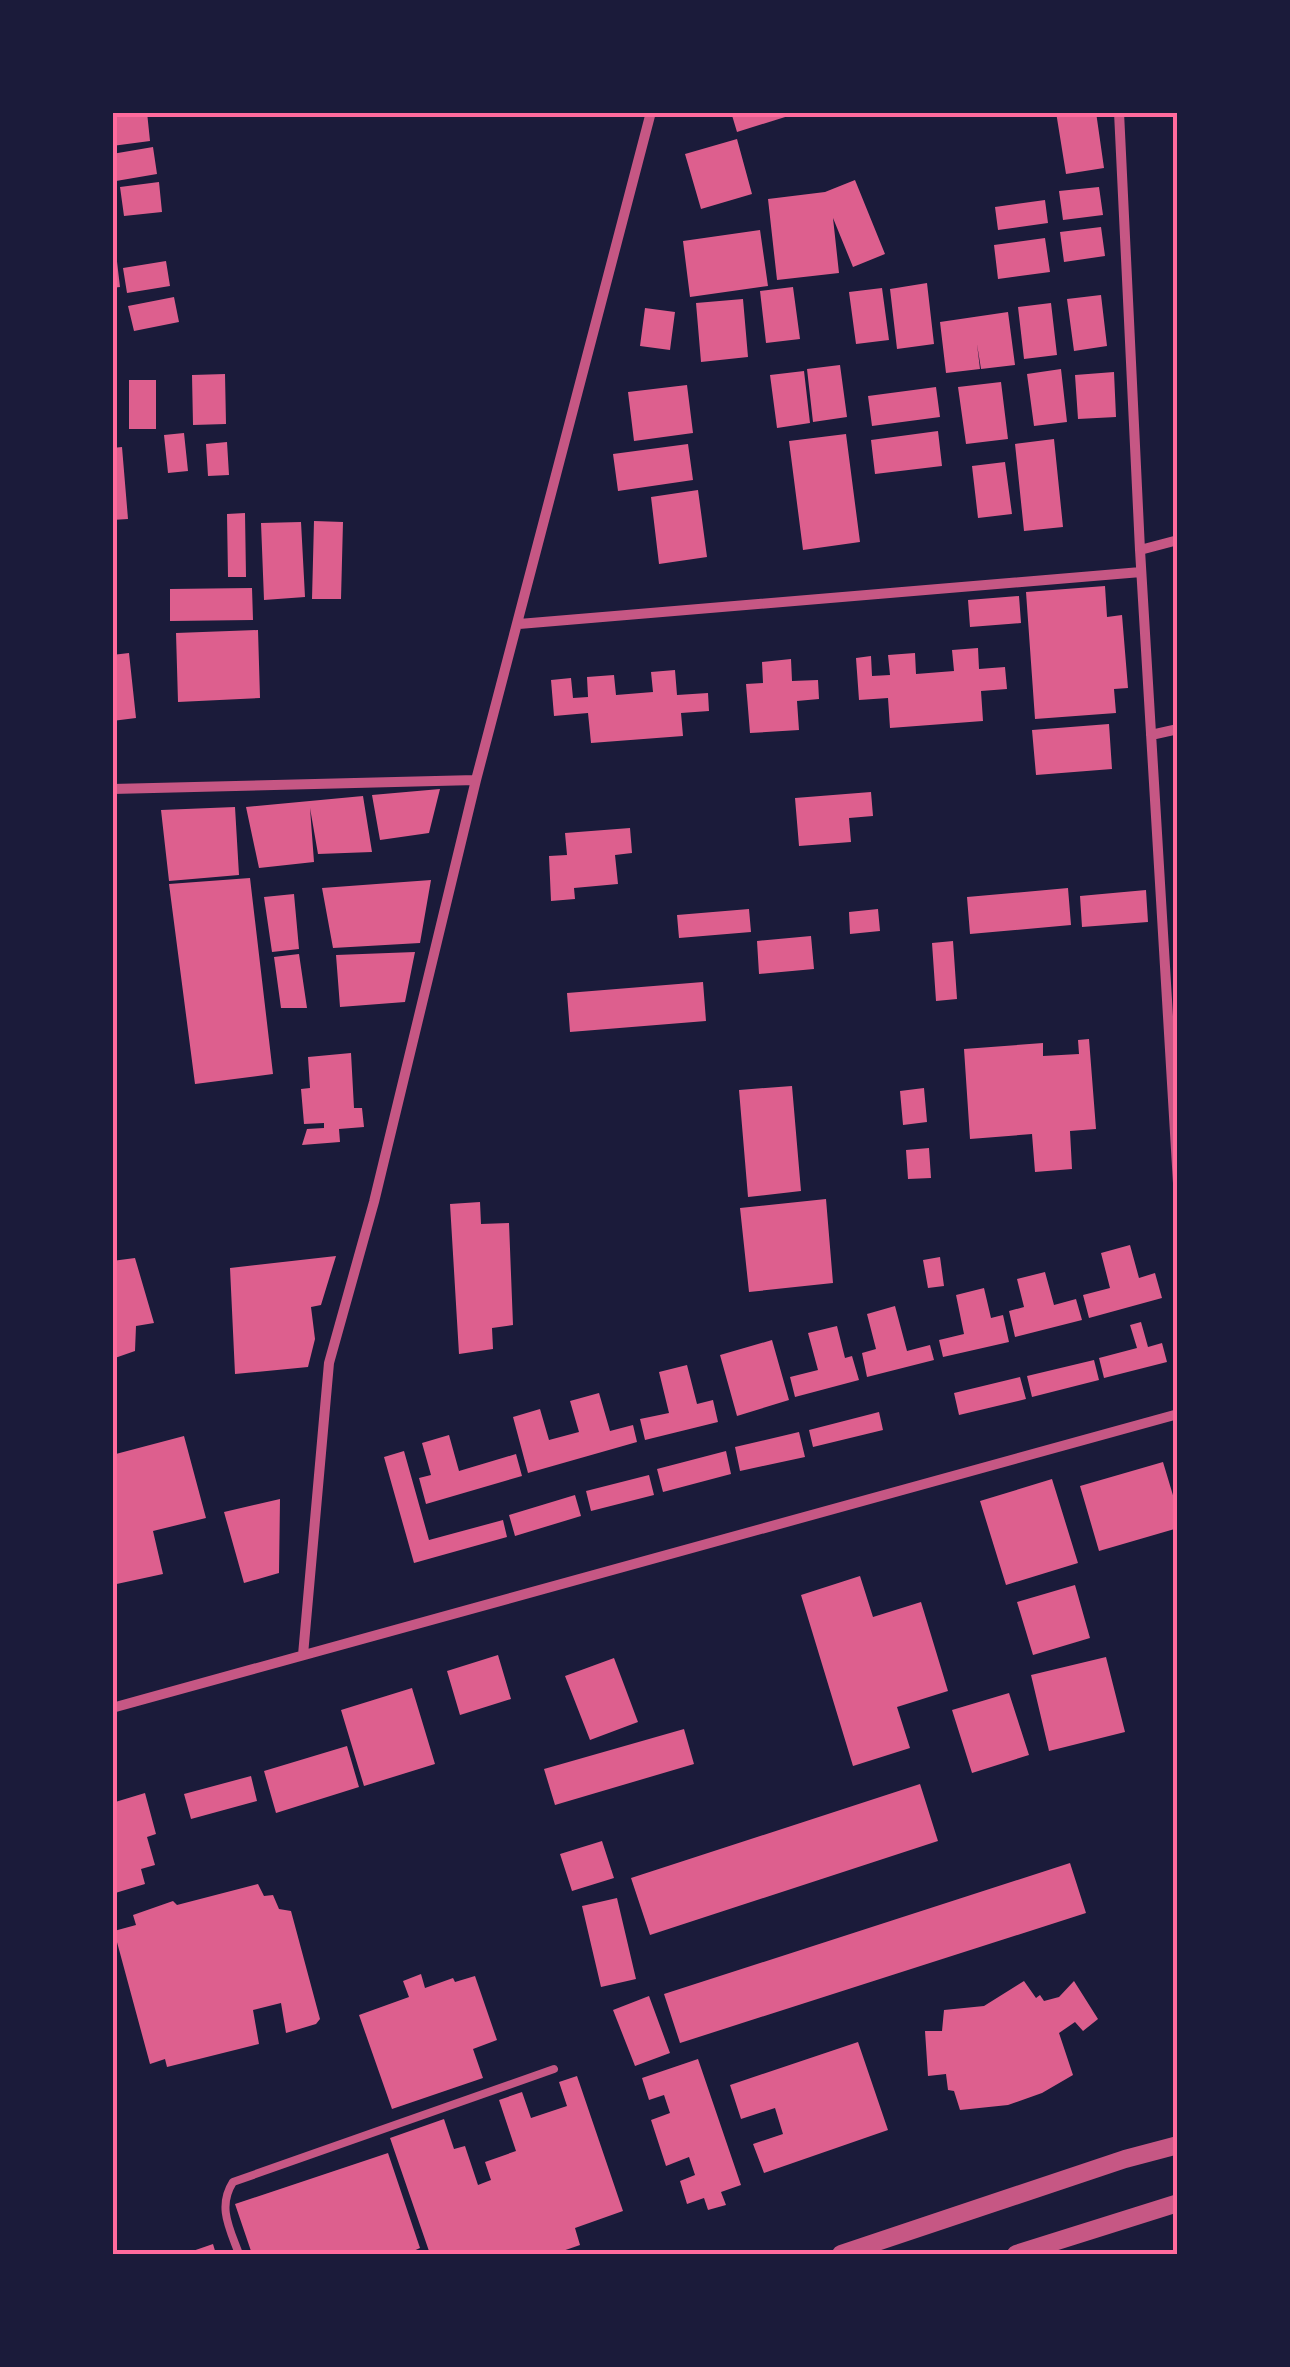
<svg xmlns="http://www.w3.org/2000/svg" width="1290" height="2367" viewBox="0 0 1290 2367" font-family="'DM Sans',sans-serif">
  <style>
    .building { fill: #dd5f8e }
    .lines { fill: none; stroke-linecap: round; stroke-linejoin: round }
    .service { stroke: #c65784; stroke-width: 8 }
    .minor { stroke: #c65784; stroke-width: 10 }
    .tertiary { stroke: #c65784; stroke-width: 18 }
    .neatline { fill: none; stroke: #ff6b9d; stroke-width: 4 }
  </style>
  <rect width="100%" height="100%" fill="#1b1b3a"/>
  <!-- building -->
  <path class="building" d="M112,112H147L150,141L112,146Z
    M731,112H797L798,113L737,132Z
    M1056,112H1096L1104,168L1066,174Z
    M737,139L752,194L701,209L685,154Z
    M153,147L157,174L116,181L112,154Z
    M855,180L885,254L853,267L833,218L839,273L777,280L768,199L825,192Z
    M159,182L162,212L124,216L120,187Z
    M1099,187L1103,215L1063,220L1059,191Z
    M1045,200L1048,223L998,230L995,207Z
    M1101,227L1105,256L1064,262L1060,232Z
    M760,230L768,286L690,297L683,241Z
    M1045,238L1050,272L998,279L994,245Z
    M112,253H116L120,287L112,288Z
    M166,261L170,286L127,293L123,268Z
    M927,283L934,344L897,349L890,289Z
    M793,287L800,339L766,343L760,291Z
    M882,288L889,340L856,344L849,292Z
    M1101,295L1107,346L1074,351L1067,299Z
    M174,297L179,322L134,331L128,306Z
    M743,299L748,357L701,362L696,303Z
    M1051,303L1057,355L1024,359L1018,307Z
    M645,308L675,312L670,350L640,346Z
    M1008,312L1015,365L981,369L977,344L980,369L946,373L940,322Z
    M840,365L847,417L813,422L807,369Z
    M1061,369L1067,422L1034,426L1027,374Z
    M804,371L810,423L777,428L770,375Z
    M1114,372L1116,417L1078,419L1075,375Z
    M225,374L226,424L193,425L192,375Z
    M129,380H156V429H129Z
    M1001,382L1008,439L966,444L958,387Z
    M687,385L693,433L634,441L628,392Z
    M936,387L940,417L872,426L868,396Z
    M938,431L942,466L875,474L871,440Z
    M184,433L188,471L168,473L164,435Z
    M846,434L860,542L803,550L789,441Z
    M1054,439L1063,527L1024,531L1015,444Z
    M227,442L229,475L208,476L206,444Z
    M688,444L693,480L618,491L613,454Z
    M122,447L128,519L112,520V448Z
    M1005,462L1012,514L978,518L972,466Z
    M698,490L707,557L659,564L651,497Z
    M245,513L246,577H228L227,514Z
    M314,521L343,522L341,599H312Z
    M301,522L305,597L264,600L261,523Z
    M1105,586L1107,617L1122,615L1128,688L1114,689L1116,713L1035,719L1026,592Z
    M252,588L253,620L170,621V589Z
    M1019,596L1021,623L970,627L968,600Z
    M258,630L260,698L178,702L176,633Z
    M978,648L979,669L1005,667L1007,689L981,691L983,721L890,728L888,698L859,700L856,658L871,656L872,676L890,675L888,655L915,653L916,674L954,671L952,650Z
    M129,653L136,718L112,721V655Z
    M791,659L792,681L818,680L819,699L797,701L799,730L750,733L746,684L763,683L762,662Z
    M675,670L677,695L708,693L709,711L681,713L683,736L591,743L588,713L554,716L551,680L571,678L573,698L588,697L587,677L614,675L616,695L653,692L651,672Z
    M1109,724L1112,769L1036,775L1032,730Z
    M440,789L429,833L380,840L372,795Z
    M871,792L873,816L849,818L851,842L799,846L795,798Z
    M363,796L372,852L318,854L310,808L314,862L259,868L246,807Z
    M235,807L239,875L169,881L161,810Z
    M630,828L632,853L615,855L618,884L574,888L575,899L551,901L549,856L567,855L565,833Z
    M250,878L273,1074L195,1084L169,884Z
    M431,880L420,943L333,948L322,888Z
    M1068,888L1071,925L970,934L967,897Z
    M1146,890L1148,922L1082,927L1080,896Z
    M294,894L299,949L272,952L264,897Z
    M749,909L751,932L679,938L677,915Z
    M878,909L880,931L850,934L849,912Z
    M811,936L814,969L759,974L757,941Z
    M953,941L957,999L936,1001L932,943Z
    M415,952L405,1002L340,1007L336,955Z
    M299,954L307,1008H281L274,957Z
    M703,982L706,1021L570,1032L567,993Z
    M1089,1039L1096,1129L1070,1131L1072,1169L1035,1172L1032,1134L970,1139L964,1049L1043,1043V1056L1079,1054L1078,1040Z
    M351,1053L354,1108H362L364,1127L339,1129L340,1142L302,1145L307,1129L324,1128V1123L304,1124L301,1089L310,1088L308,1057Z
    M792,1086L801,1191L748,1197L739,1090Z
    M924,1088L927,1122L903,1125L900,1091Z
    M929,1148L931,1178L908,1179L906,1150Z
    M826,1199L833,1283L749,1292L740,1208Z
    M480,1202L481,1224L509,1223L513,1325L492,1328L493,1349L459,1354L450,1204Z
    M1130,1245L1139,1278L1155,1273L1162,1298L1089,1318L1083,1295L1110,1288L1101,1253Z
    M336,1256L321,1305L311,1307L315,1339L308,1367L235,1374L230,1268Z
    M940,1257L944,1286L928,1288L923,1260Z
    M135,1258L154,1323L136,1326L135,1351L112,1359V1261Z
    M1045,1272L1054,1305L1076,1299L1082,1320L1015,1337L1009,1311L1024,1307L1017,1279Z
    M984,1288L991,1318L1003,1315L1009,1342L943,1357L939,1340L964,1334L956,1295Z
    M895,1306L907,1351L930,1345L934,1360L867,1377L862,1353L876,1349L867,1314Z
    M1141,1322L1148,1347L1162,1343L1167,1362L1104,1378L1099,1358L1137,1348L1130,1325Z
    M837,1326L845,1358L852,1356L859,1380L795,1397L790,1377L818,1370L808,1333Z
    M772,1340L789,1400L737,1416L720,1355Z
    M1094,1360L1099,1380L1032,1397L1027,1376Z
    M687,1365L697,1404L713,1400L718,1422L645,1440L640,1419L669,1413L659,1372Z
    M1020,1377L1026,1399L959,1415L954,1393Z
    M599,1393L610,1431L633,1425L637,1442L528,1473L513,1417L540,1409L549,1440L579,1432L570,1401Z
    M879,1412L883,1430L813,1447L809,1430Z
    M799,1432L805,1457L740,1471L735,1447Z
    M449,1435L459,1471L516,1454L522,1476L426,1504L419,1478L431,1475L422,1443Z
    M184,1436L206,1518L153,1531L163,1574L112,1585V1455Z
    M404,1451L429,1540L503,1520L507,1537L414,1563L384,1457Z
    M726,1451L731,1474L663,1492L657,1469Z
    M1163,1462L1178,1512V1528L1099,1551L1080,1486Z
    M649,1475L654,1495L591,1511L586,1491Z
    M1052,1479L1078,1563L1006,1585L980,1501Z
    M575,1495L581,1516L515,1536L509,1515Z
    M280,1499L279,1573L244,1583L224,1512Z
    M860,1576L873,1617L921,1602L948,1691L897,1707L910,1748L853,1766L801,1595Z
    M1075,1585L1090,1638L1033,1655L1017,1602Z
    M498,1655L511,1699L460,1715L447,1671Z
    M1106,1657L1125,1732L1049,1751L1031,1675Z
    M614,1658L638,1722L590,1740L565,1676Z
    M412,1688L435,1764L364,1786L341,1710Z
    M1009,1693L1029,1755L972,1773L952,1710Z
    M684,1729L694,1764L555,1805L544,1769Z
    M347,1746L359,1787L276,1813L264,1771Z
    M251,1776L257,1801L191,1819L184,1794Z
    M920,1784L938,1841L650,1935L631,1878Z
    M145,1793L156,1834L147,1837L155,1865L141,1869L145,1884L112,1894V1803Z
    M602,1841L614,1878L572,1891L560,1854Z
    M1070,1863L1086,1913L680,2043L664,1994Z
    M258,1884L264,1896L273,1895L279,1909L291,1911L320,2019L316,2024L286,2033L281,2003L253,2010L259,2044L167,2067L165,2059L150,2064L114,1931L136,1925L133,1915L173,1901L177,1905Z
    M617,1898L636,1979L601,1987L582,1906Z
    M421,1974L425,1988L453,1978L455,1982L475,1976L497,2040L473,2049L483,2078L392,2109L359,2015L409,1997L403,1981Z
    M1024,1981L1036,1998L1040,1995L1044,2001L1059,1997L1074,1981L1098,2019L1083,2031L1075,2022L1059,2033L1073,2075L1042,2093L1008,2105L960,2110L954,2091L948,2090L946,2074L928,2076L925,2031H942L944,2010L984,2006Z
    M649,1996L670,2053L635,2066L613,2010Z
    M858,2042L888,2130L764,2173L753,2144L783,2134L775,2108L741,2119L730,2085Z
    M698,2059L741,2185L721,2192L726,2205L708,2210L704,2198L687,2204L680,2181L695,2175L689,2157L666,2166L651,2120L670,2113L664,2095L649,2100L642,2078Z
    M577,2076L623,2211L575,2228L580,2245L554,2254H489L488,2252L430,2254L390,2138L444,2119L454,2149L465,2146L478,2185L491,2180L485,2162L516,2151L499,2100L522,2092L531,2118L567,2106L559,2082Z
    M388,2153L420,2248L407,2254H252L235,2204Z
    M213,2244L216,2254H184Z"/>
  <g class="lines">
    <!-- service -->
    <path class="service" d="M239,2254C230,2229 217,2207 233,2182L554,2069"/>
    <!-- minor -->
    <path class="minor" d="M1119,112L1140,550L1178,1183
      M1140,550L1178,540
      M519,624L1141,572
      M1151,735L1178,729
      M112,789L476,780
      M303,1655L329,1363L374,1202L476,780L651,112
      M112,1708L1178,1414"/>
    <!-- tertiary -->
    <path class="tertiary" d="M841,2254L1125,2159L1178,2145
      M1016,2254L1178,2203"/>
  </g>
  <!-- border -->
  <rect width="1290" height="2367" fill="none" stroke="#1b1b3a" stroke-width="230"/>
  <rect x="115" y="115" width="1060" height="2137" class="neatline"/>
</svg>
